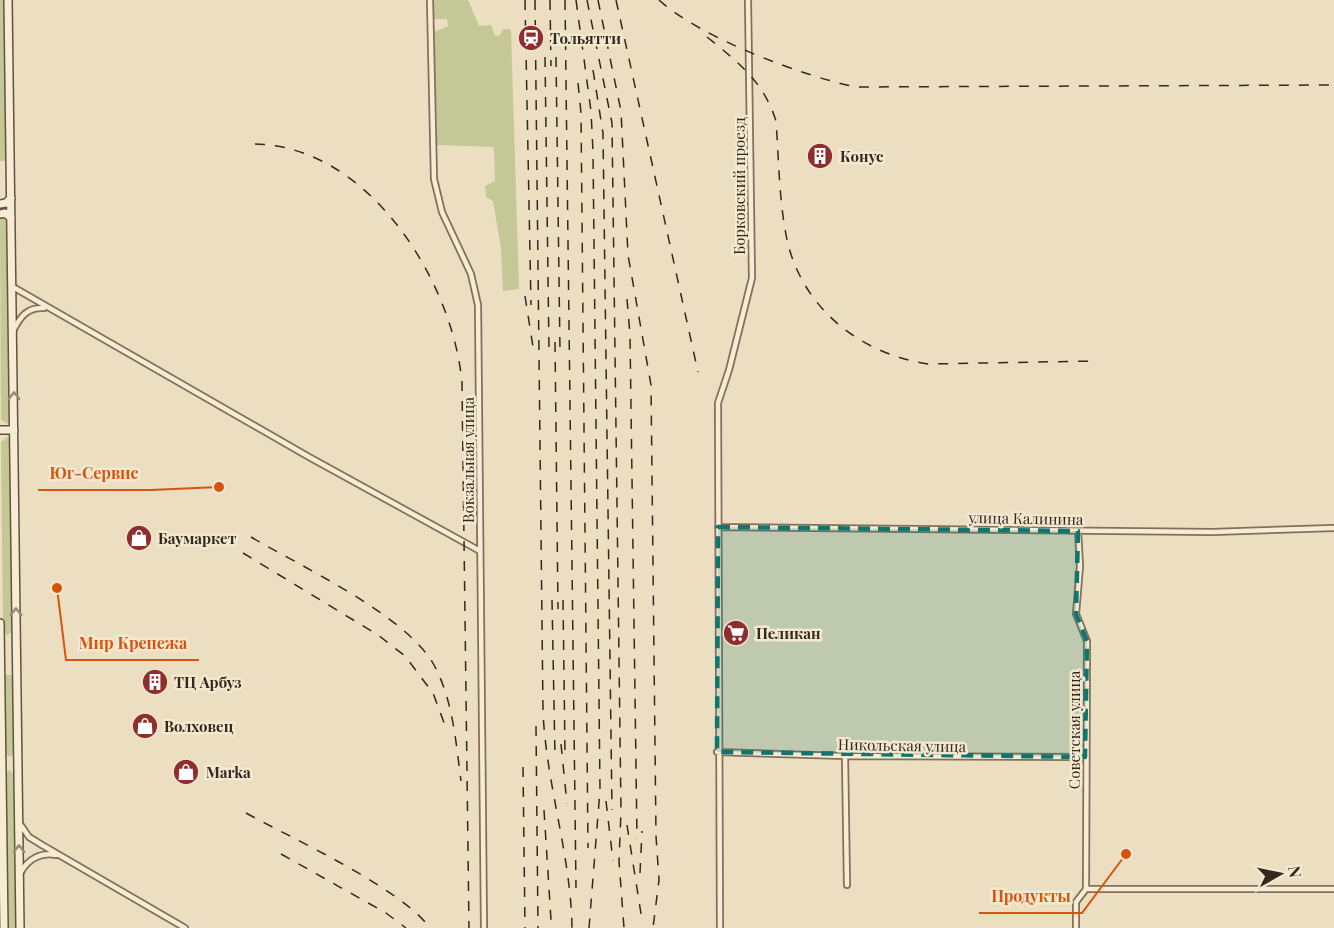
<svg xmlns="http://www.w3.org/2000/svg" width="1334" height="928" viewBox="0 0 1334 928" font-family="'Playfair Display',serif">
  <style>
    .green { fill: #c3c896 }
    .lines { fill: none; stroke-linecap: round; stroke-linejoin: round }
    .minor-casing { stroke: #836f5a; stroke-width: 8 }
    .secondary-casing { stroke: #65513d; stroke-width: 10 }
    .minor { stroke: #f6ecd4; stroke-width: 4.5 }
    .secondary { stroke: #f6ecd4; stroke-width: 7 }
    .rail { stroke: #34281d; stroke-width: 1.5; stroke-dasharray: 10 10; stroke-linecap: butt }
    .oneway { stroke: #958a78 }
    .marked { fill: #0f766e; fill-opacity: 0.2; stroke: #0f766e; stroke-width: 4.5; stroke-dasharray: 12 8; stroke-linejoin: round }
    .labels { text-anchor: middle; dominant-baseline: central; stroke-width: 5; stroke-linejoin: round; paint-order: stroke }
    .poi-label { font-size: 15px; font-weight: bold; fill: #34281d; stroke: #f3e8d0; text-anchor: start }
    .street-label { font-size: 15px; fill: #34281d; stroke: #f3e8d0 }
    .leader { fill: none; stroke: #d6540e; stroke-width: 2 }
    .callout-dot { fill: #d6540e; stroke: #f3e8d0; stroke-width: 2 }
    .callout-label { font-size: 16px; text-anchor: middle; font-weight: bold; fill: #d6540e; stroke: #f3e8d0; stroke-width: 5; stroke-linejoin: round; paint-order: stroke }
  </style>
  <rect width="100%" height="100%" fill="#ebdec1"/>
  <!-- green -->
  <path class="green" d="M0,0H6L7,161H0Z
    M433,0H468L479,26L491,25L495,36L500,35L503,29H510L511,32L519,289L503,291L501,248L493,201L486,197L485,186L495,181L494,147L437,145L434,32L448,26L447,19H434Z
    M0,217H6L8,220L11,420L7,424L1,420Z
    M7,437L11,441L13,632L7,635L3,630L1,442Z
    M3,675H13L14,752L11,757L5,754Z
    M9,770L15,775L16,928H6L5,773Z"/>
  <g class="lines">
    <!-- minor casing -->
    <g class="minor-casing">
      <path id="minor" d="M430,0L434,179L442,212L471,274L478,305L484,928
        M13,287L309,457L480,551
        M13,331C20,317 27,307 44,308
        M718,527L1212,532L1334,528
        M717,752L845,756L1085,757
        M845,756L847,885
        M20,824L29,837L42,845L185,928
        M21,872C28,859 41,852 56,855
        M1086,889H1334
        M720,928L718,403L729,370L752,278L748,0
        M1076,928V902L1086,889L1087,641L1076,614L1080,566L1078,531"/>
    </g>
    <!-- secondary casing -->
    <g class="secondary-casing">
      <path id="secondary" d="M8,0L20,928
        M0,204L6,203L11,198
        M0,214L5,213L11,218
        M0,430H14
        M0,623L4,928"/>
    </g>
    <!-- minor -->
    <use href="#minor" class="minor"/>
    <!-- secondary -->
    <use href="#secondary" class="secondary"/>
    <!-- rail -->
    <path class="rail" d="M525,0L531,305
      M535,0L543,711C546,784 571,855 572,928
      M550,0L551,66
      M565,0L576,888
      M576,0L591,111L593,152L600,790L589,928
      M587,0L612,123L621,811L619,861L624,928
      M598,0L621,111L628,255L651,385L656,836L659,880L653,928
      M616,0L698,372
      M659,0C699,37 802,76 856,87L1334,85
      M707,37C738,62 764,82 776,121C779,162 779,205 788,244C805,311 863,355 929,364L1097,361
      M545,57L549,351
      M556,57L560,351
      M593,70L603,133L612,810
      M578,83L581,113L588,848
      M255,144C369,146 453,281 462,383L469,928
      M525,296L533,347
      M627,299L630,335L637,839
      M555,342L558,609
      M251,537C302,567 406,615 434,665C453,700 456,743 461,781
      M243,553L378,635L405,656L433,693L446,728
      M552,600L555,756
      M563,600L565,753
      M536,726L538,928
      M561,744L567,804
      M523,767L525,928
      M606,801L613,861
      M544,810L551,920
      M246,813C293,839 401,888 430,928
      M627,825L642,920
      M281,854L386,913L406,928
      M640,873L642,831"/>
  </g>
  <!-- one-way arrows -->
  <defs><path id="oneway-chevron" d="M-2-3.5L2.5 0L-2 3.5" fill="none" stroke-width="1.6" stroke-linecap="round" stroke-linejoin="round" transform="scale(1.5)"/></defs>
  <g class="oneway">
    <use href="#oneway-chevron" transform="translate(14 396) rotate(-90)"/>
    <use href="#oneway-chevron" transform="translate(16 612) rotate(-91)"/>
    <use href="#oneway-chevron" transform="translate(19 849) rotate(-91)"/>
  </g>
  <!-- marked area -->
  <path class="marked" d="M718,527L1078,531L1076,614L1087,641L1085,757L717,752Z"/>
  <!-- icons -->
  <defs>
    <g id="station-disc" transform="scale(1.35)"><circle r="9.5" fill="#8e2e2f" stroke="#f3e8d0"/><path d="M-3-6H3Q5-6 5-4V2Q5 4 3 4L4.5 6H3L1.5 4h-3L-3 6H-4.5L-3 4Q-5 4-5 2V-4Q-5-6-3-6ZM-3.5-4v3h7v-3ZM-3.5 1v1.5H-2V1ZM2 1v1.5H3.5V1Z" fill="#fff"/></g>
    <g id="building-disc" transform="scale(1.35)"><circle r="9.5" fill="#8e2e2f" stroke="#f3e8d0"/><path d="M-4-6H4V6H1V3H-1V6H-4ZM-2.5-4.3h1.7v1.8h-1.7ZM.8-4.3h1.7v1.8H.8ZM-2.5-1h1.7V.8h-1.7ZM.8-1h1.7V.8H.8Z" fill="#fff"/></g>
    <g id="shop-disc" transform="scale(1.35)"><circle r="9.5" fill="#8e2e2f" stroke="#f3e8d0"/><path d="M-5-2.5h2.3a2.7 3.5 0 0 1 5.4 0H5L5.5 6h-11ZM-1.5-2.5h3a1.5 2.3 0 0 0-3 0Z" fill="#fff"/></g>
    <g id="supermarket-disc" transform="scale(1.35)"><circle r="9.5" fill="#8e2e2f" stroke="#f3e8d0"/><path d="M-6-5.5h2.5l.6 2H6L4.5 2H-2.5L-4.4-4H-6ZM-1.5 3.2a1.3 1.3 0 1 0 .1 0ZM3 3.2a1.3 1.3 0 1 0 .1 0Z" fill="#fff"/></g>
  </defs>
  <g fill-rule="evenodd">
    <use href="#station-disc" x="531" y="38"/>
    <use href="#building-disc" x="820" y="156"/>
    <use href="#shop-disc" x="139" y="538"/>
    <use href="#supermarket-disc" x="736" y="633"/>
    <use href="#building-disc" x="155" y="682"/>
    <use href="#shop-disc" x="145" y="726"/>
    <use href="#shop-disc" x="186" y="772"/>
  </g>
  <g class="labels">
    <!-- poi labels -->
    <g class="poi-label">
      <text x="550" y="38">Тольятти</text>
      <text x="840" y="156">Конус</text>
      <text x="158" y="538">Баумаркет</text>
      <text x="756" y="633">Пеликан</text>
      <text x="174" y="682">ТЦ Арбуз</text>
      <text x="164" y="726">Волховец</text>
      <text x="206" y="772">Marka</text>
    </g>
    <!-- street labels -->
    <g class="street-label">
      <text transform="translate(739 186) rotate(-90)">Борковский проезд</text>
      <text transform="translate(468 460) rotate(-90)">Вокзальная улица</text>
      <text transform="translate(1026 518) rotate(1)">улица Калинина</text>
      <text transform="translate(1074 730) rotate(-90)">Советская улица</text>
      <text transform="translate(902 745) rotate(1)">Никольская улица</text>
    </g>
  </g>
  <!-- callouts -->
  <path class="leader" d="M219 487L151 490H38M57 588L66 660H199M1126 854L1082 913H979"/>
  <g class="callout-dot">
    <circle cx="219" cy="487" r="6"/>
    <circle cx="57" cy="588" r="6"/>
    <circle cx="1126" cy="854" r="6"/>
  </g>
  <g class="callout-label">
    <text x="94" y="479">Юг-Сервис</text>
    <text x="133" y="649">Мир Крепежа</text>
    <text x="1031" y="902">Продукты</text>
  </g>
  <!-- north arrow -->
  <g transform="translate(1280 874) rotate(81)" stroke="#f3e8d0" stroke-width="4.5" paint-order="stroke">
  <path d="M0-4.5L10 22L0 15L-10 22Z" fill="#34281d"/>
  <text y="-9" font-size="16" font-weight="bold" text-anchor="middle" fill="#34281d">N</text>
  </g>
</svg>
